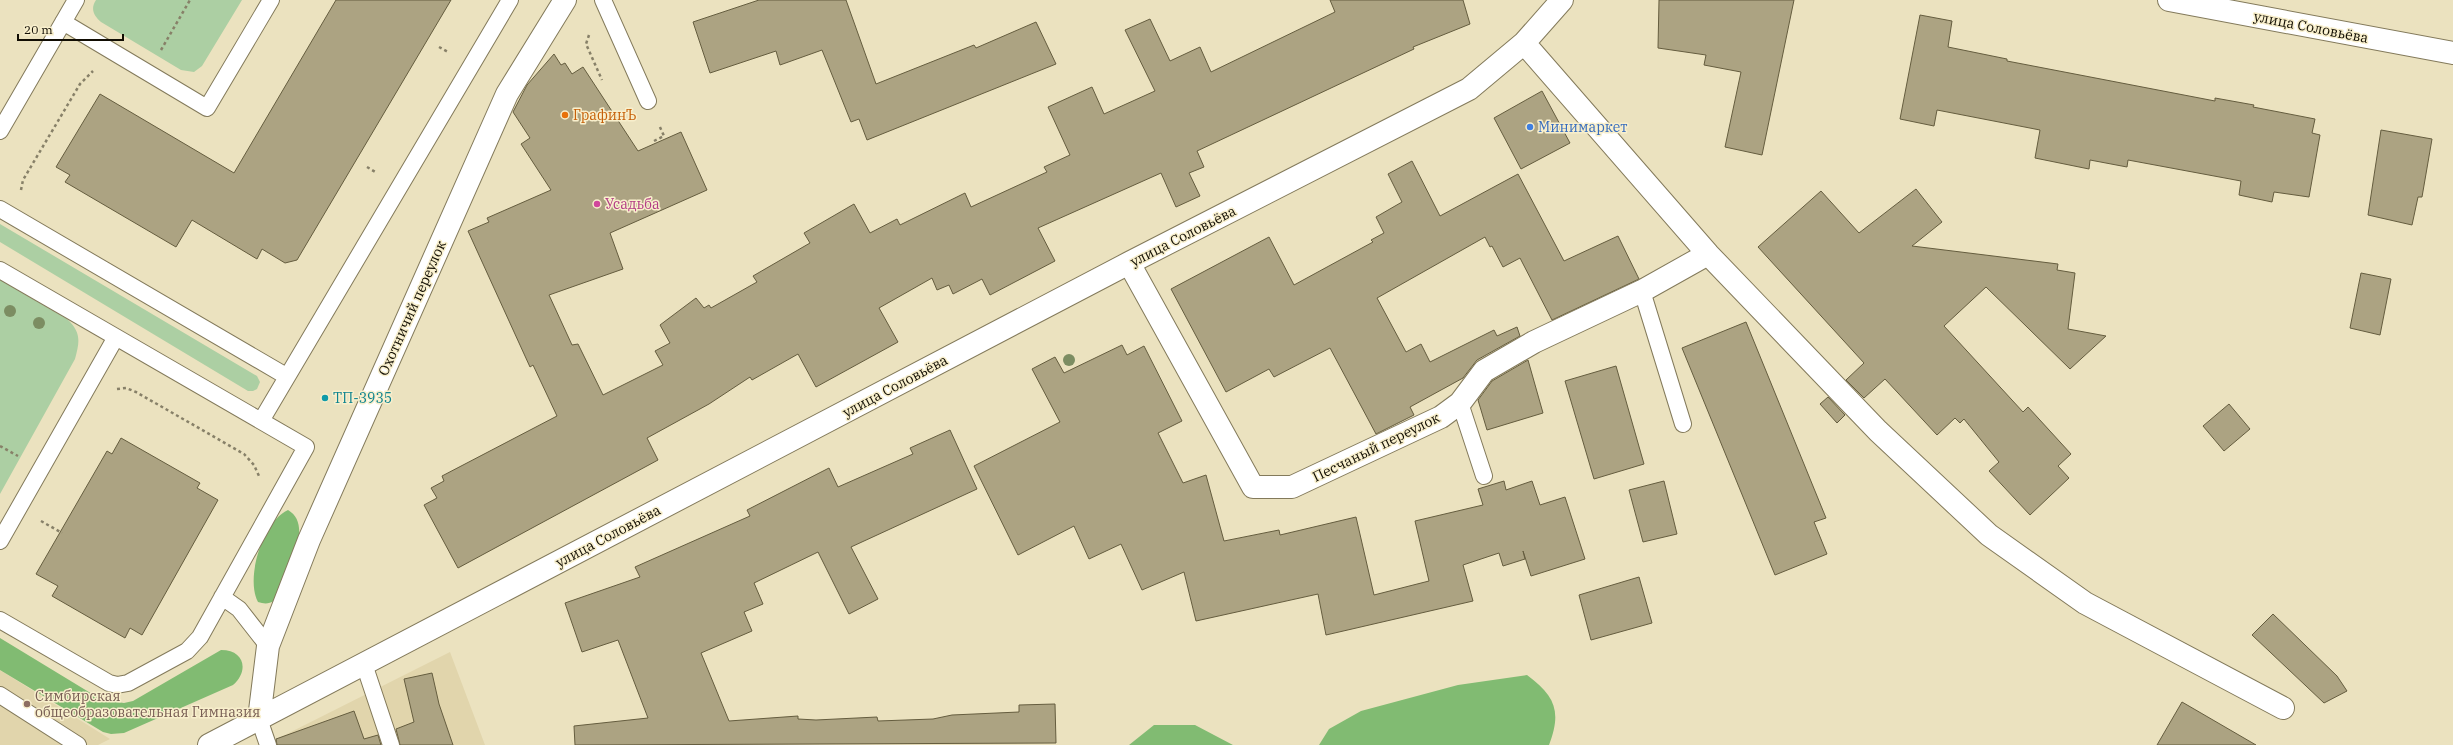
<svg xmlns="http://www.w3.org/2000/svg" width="2453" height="745" viewBox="0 0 2453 745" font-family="'IBM Plex Serif',serif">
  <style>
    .built { fill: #e1d5ac }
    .green { fill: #accfa3 }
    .forest { fill: #81bb72 }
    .building { fill: #aca382; stroke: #655d3f }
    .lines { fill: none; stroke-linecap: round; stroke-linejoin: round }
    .service-casing { stroke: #837a5b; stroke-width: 18 }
    .minor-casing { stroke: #837a5b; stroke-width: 24 }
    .path { stroke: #878068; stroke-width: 2.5; stroke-dasharray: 3 3; stroke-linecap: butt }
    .service { stroke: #fff; stroke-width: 16 }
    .minor { stroke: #fff; stroke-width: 22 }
    .tree { fill: #7c8d62 }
    .food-dot { fill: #e8710a; stroke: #f8efcc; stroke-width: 1.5 }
    .shop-dot { fill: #3f7fe0; stroke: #f8efcc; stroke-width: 1.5 }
    .hotel-dot { fill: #d1479c; stroke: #f8efcc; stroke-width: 1.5 }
    .culture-dot { fill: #0f9aa8; stroke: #f8efcc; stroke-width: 1.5 }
    .education-dot { fill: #8d6e63; stroke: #f8efcc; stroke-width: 1.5 }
    .labels { text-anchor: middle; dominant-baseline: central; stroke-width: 3; stroke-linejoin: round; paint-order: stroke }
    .street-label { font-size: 14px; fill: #110d03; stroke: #f8efcc }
    .food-label { font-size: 14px; fill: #c56008; stroke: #f8efcc; text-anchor: start }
    .shop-label { font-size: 14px; fill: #366cbe; stroke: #f8efcc; text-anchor: start }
    .hotel-label { font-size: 14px; fill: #b23c85; stroke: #f8efcc; text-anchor: start }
    .culture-label { font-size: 14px; fill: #0d838f; stroke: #f8efcc; text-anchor: start }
    .education-label { font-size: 14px; fill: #785e54; stroke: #f8efcc; text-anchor: start }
  </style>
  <rect width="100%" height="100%" fill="#ebe2bf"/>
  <!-- built -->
  <path class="built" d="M450,652L485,745H265Z
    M0,670L110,739L98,745H0Z"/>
  <!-- green -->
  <path class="green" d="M96,0H242L202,66L194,72L181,70L101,22C94,16 90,9 96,0Z
    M0,224L257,376L260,382L257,389L253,391H248L0,242Z
    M0,280L67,319C81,332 80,341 75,359L0,494Z"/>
  <!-- forest -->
  <path class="forest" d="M288,510C316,526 284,578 274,601C269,604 264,604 258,602C245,578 263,521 288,510Z
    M0,638L102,700L124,703L133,701L221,650C245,650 249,671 233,685L124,733L111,734L103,732L0,670Z
    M1527,675C1555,696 1562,711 1549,745H1319L1329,729L1361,711L1458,685Z
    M1154,725H1195L1233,745H1129Z"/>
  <!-- building -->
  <path class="building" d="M336,0H451L297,260L285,263L262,249L257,259L192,220L176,247L65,182L70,175L56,167L100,94L234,173Z
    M759,0H846L876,84L974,45L976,48L1036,22L1056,64L867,140L859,119L851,122L822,50L780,65L776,51L710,73L693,22Z
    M1330,0H1463L1470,24L1413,47L1414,49L1197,151L1204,167L1189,173L1200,196L1176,207L1161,173L1038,228L1055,261L990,295L982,279L953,294L949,285L937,290L932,278L879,308L898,342L816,387L798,354L752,380L750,377L709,404L647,438L658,460L458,568L424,505L437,498L431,488L444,481L442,476L557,416L533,365L530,367L468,231L489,222L487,218L551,190L521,144L530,138L513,112L527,85L554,54L561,65L565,63L572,74L583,67L638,151L681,132L707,190L610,233L623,269L549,295L572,345L578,344L603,395L663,365L655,351L670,343L660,325L696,298L704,308L709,305L711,308L757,282L753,276L810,243L804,233L854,204L870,233L897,219L900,225L965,193L971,207L1047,172L1044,167L1070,155L1048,107L1092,87L1104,114L1155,91L1125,30L1150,19L1170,61L1200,47L1211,72L1335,12Z
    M1659,0H1794L1762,155L1725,147L1741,72L1704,65L1706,55L1658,48Z
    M1920,15L1952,21L1948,47L2007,59V61L2215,101V98L2254,105L2253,107L2315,119L2312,133L2320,135L2309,197L2274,192L2272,202L2239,195L2241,181L2128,160L2127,167L2090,160L2089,169L2035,158L2040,130L1937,110L1934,126L1900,119Z
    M1542,91L1570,143L1521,169L1494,118Z
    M2381,130L2432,139L2422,197H2418L2412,225L2368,215Z
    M1412,161L1440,216L1518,174L1564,261L1618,236L1639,279L1552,320L1520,258L1503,267L1492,246L1490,247L1485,237L1377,298L1406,352L1421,344L1430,362L1494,330L1497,336L1517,327L1520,336L1477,360L1463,378L1410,407L1414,415L1376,434L1330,348L1274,377L1269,369L1226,392L1171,289L1269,237L1294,285L1373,242L1371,240L1384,233L1376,217L1402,202L1388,174Z
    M1916,189L1942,222L1912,246L2058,264L2057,270L2075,273L2068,329L2106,336L2070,369L1986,287L1944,326L2023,412L2028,407L2071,454L2058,466L2069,478L2030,515L1989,471L1999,462L1964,419L1960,423L1955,418L1937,435L1885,379L1864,398L1846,380L1864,363L1758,247L1821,191L1859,233Z
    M2361,273L2391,279L2380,335L2350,328Z
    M1746,322L1826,518L1814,522L1827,554L1775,575L1682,348Z
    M1122,345L1127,355L1144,346L1182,421L1158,433L1183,483L1206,475L1224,541L1279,530L1280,535L1356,517L1374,595L1429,581L1415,521L1483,505L1478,489L1504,481L1506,490L1532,481L1540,505L1565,497L1585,559L1531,576L1523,551L1525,559L1503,566L1499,553L1463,565L1473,601L1326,635L1318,594L1196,621L1184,572L1142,590L1121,544L1089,559L1074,526L1018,555L974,466L1060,422L1032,369L1055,357L1064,373Z
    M1528,360L1543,413L1487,430L1478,400L1492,381Z
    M1616,366L1644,464L1594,479L1565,381Z
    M1828,397L1845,415L1837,423L1820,404Z
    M2229,404L2250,429L2224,451L2203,426Z
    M950,430L977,489L851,547L878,599L849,614L818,552L754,583L763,604L744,612L752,631L701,653L729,721L798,716V719L816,720L877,717L878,721L933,719L952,715L1019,712V705L1055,704L1056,743L575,745L574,726L648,718L618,640L582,652L565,603L640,577L635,567L750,516L747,510L829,468L838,487L913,454L910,448Z
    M121,438L200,483L197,488L218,500L142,635L130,628L125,638L52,596L58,586L36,574L107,451L112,454Z
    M1664,481L1677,534L1643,542L1629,490Z
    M1639,577L1652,623L1591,640L1579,595Z
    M2273,614L2337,676L2347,691L2324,703L2252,635Z
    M432,673L439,704L453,745H400L396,729L414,722L404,679Z
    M2182,702L2256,745H2157Z
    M354,711L364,739L378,735L381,745H277L276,739Z"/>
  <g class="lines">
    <!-- service casing -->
    <g class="service-casing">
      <path id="service" d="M603,0L648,101
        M63,22L207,108L271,0
        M0,131L76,0
        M0,209L286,376
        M0,270L306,447L200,637L187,651L128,683L117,685L109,683L0,620
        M1642,291L1683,424
        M1460,403L1484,476
        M261,421L510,0
        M0,541L116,337
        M222,597L239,609L268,646
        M364,664L391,745
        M0,695L78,745
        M259,719L268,745"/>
    </g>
    <!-- minor casing -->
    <g class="minor-casing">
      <path id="minor" d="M2169,0L2453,53
        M1524,43L1708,254L1878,431L1989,535L2085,603L2283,708
        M1129,263L1253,487H1292L1441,417L1460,403L1484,371L1534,342L1642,291L1708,254
        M259,719L268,646L309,540L507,94L565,0
        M209,745L1129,263L1469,89L1524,43L1562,0"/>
    </g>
    <!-- path -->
    <path class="path" d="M589,35L586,44L602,80
      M439,47L448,52
      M161,50L190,0
      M654,141L664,136L659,125
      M367,167L377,173
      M21,190L23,180L80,84L93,71
      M117,389L126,388L136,392L244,454L254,465L259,476
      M0,446L18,456
      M41,521L62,533"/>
    <!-- service -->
    <use href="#service" class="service"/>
    <!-- minor -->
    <use href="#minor" class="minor"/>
  </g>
  <!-- trees -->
  <g class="tree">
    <circle cx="10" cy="311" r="6"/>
    <circle cx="39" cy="323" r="6"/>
    <circle cx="1069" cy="360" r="6"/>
  </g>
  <!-- markers -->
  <circle class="food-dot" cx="565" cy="115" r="4"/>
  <circle class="shop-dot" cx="1530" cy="127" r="4"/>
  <circle class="hotel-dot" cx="597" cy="204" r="4"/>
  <circle class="culture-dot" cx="325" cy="398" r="4"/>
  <circle class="education-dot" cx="27" cy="704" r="4"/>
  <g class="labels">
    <!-- street labels -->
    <g class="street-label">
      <text transform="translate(2311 27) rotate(11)">улица Соловьёва</text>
      <text transform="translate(1183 236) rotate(-27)">улица Соловьёва</text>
      <text transform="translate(412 308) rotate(-66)">Охотничий переулок</text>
      <text transform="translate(895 386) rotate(-28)">улица Соловьёва</text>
      <text transform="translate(1376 447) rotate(-26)">Песчаный переулок</text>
      <text transform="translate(608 536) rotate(-28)">улица Соловьёва</text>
    </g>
    <!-- food labels -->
    <g class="food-label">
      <text x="573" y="115">ГрафинЪ</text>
    </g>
    <!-- shop labels -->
    <g class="shop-label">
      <text x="1538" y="127">Минимаркет</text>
    </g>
    <!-- hotel labels -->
    <g class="hotel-label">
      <text x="605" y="204">Усадьба</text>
    </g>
    <!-- culture labels -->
    <g class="culture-label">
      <text x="333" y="398">ТП-3935</text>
    </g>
    <!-- education labels -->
    <g class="education-label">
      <text x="35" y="696">Симбирская<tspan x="35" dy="16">общеобразовательная Гимназия</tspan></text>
    </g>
  </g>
  <!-- scale -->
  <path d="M18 34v6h105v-6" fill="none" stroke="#110d03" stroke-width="2"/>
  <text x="24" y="34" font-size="12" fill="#110d03" stroke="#f8efcc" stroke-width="3" paint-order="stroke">20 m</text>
</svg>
